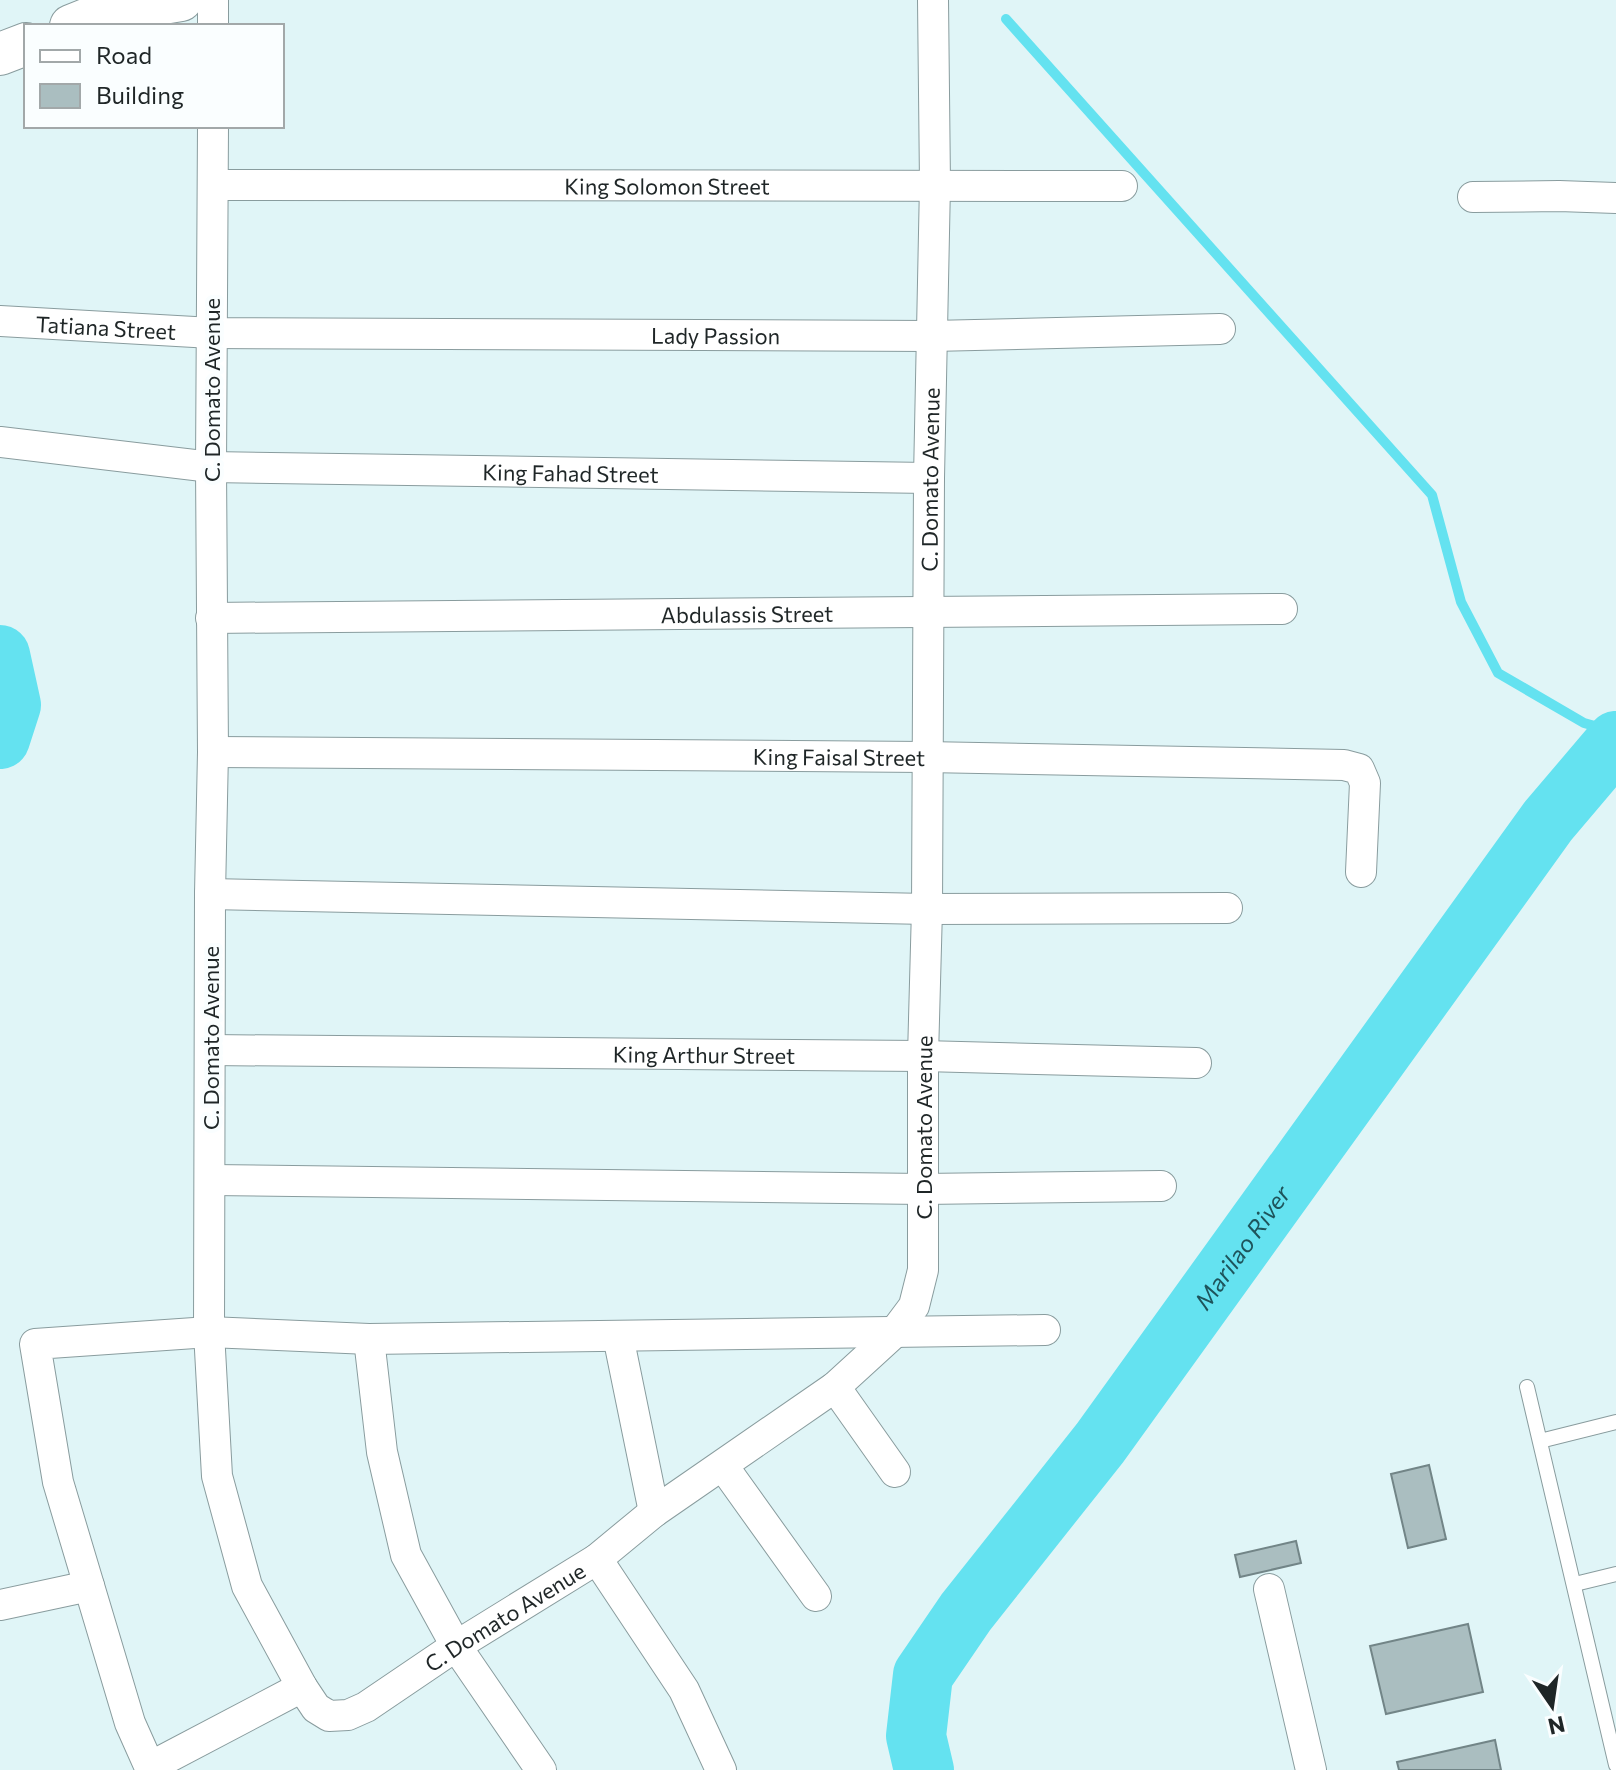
<svg xmlns="http://www.w3.org/2000/svg" width="1616" height="1770" viewBox="0 0 1616 1770" font-family="Commissioner,sans-serif">
  <style>
    .lines { fill: none; stroke-linecap: round; stroke-linejoin: round }
    .stream { stroke: #64e2f0; stroke-width: 10 }
    .river { stroke: #64e2f0; stroke-width: 60 }
    .building { fill: #aabec0; stroke: #728587; stroke-width: 2 }
    .lane-casing { stroke: #899c9e; stroke-width: 16 }
    .street-casing { stroke: #899c9e; stroke-width: 32 }
    .secondary-casing { stroke: #899c9e; stroke-width: 44 }
    .lane { stroke: #fff; stroke-width: 14 }
    .street { stroke: #fff; stroke-width: 30 }
    .secondary { stroke: #fff; stroke-width: 42 }
    .labels { text-anchor: middle; dominant-baseline: central; stroke-width: 8; stroke-linejoin: round; paint-order: stroke }
    .street-label { font-size: 22px; fill: #1f2627; stroke: #fafeff }
    .water-label { font-size: 24px; font-style: italic; fill: #1e545b; stroke: #fafeff }
  </style>
  <rect width="100%" height="100%" fill="#e0f5f7"/>
  <g class="lines">
    <!-- stream -->
    <path class="stream" d="M1006,19L1432,495L1461,602L1498,673L1584,723L1616,732"/>
    <!-- river -->
    <g class="river">
      <path d="M0,655L11,705L0,739"/>
      <path id="s1" d="M924,1770L916,1736L923,1675L966,1612L1100,1443L1548,821L1616,741"/>
    </g>
  </g>
  <!-- building -->
  <path class="building" d="M1429,1465L1446,1539L1408,1548L1391,1474Z
    M1296,1541L1301,1563L1240,1577L1235,1555Z
    M1468,1624L1483,1692L1386,1714L1370,1646Z
    M1495,1740L1501,1770H1399L1397,1762Z"/>
  <g class="lines">
    <!-- lane casing -->
    <g class="lane-casing">
      <path id="lane" d="M1527,1387L1616,1765
        M1540,1441L1616,1422
        M1575,1584L1616,1574"/>
    </g>
    <!-- street casing -->
    <g class="street-casing">
      <g id="street">
        <path d="M213,26V0"/>
        <path id="s2" d="M213,126L211,467L213,752L210,894L209,1332L217,1476L247,1586L302,1687L316,1708L329,1716L348,1715L366,1707L456,1646L597,1559L654,1512L835,1387L893,1334L914,1306L923,1270V1056L927,909L929,478L935,184L933,0"/>
        <path id="s3" d="M213,185L1122,186"/>
        <path d="M1473,197L1559,196L1616,198"/>
        <path id="s4" d="M0,321L212,333L932,336L1220,329"/>
        <path id="s5" d="M0,442L211,467L929,478"/>
        <path id="s6" d="M211,618L1282,609"/>
        <path id="s7" d="M213,752L926,757L1344,765L1359,769L1365,783L1361,872"/>
        <path d="M210,894L927,909L1227,908"/>
        <path id="s8" d="M210,1050L923,1056L1196,1063"/>
        <path d="M211,1180L923,1189L1161,1186"/>
        <path d="M618,1336L654,1512"/>
        <path d="M369,1339L382,1452L406,1555L456,1646L541,1770"/>
        <path d="M835,1387L895,1472"/>
        <path d="M723,1466L816,1596"/>
        <path d="M597,1559L684,1690L721,1770"/>
        <path d="M1269,1589L1311,1770"/>
        <path d="M0,1605L89,1586"/>
        <path d="M150,1767L302,1687"/>
        <path d="M151,1770L130,1723L58,1482L35,1344L209,1332L369,1339L1045,1330"/>
      </g>
    </g>
    <!-- secondary casing -->
    <g class="secondary-casing">
      <path id="secondary" d="M71,26L103,13L181,0
        M0,54L26,44"/>
    </g>
    <!-- lane -->
    <use href="#lane" class="lane"/>
    <!-- street -->
    <use href="#street" class="street"/>
    <!-- secondary -->
    <use href="#secondary" class="secondary"/>
  </g>
  <g class="labels">
    <!-- street labels -->
    <g class="street-label">
      <text stroke="none"><textPath href="#s3" startOffset="454">King Solomon Street</textPath></text>
      <text stroke="none"><textPath href="#s4" startOffset="106">Tatiana Street</textPath></text>
      <text stroke="none"><textPath href="#s4" startOffset="716">Lady Passion</textPath></text>
      <text transform="translate(211 390) rotate(-90)">C. Domato Avenue</text>
      <text stroke="none"><textPath href="#s5" startOffset="572">King Fahad Street</textPath></text>
      <text stroke="none"><textPath href="#s2" startOffset="3168">C. Domato Avenue</textPath></text>
      <text stroke="none"><textPath href="#s6" startOffset="536">Abdulassis Street</textPath></text>
      <text stroke="none"><textPath href="#s7" startOffset="626">King Faisal Street</textPath></text>
      <text transform="translate(210 1038) rotate(-90)">C. Domato Avenue</text>
      <text stroke="none"><textPath href="#s8" startOffset="494">King Arthur Street</textPath></text>
      <text stroke="none"><textPath href="#s2" startOffset="2520">C. Domato Avenue</textPath></text>
      <text stroke="none"><textPath href="#s2" startOffset="1824">C. Domato Avenue</textPath></text>
    </g>
    <!-- water labels -->
    <g class="water-label">
      <text stroke="none"><textPath href="#s1" startOffset="630">Marilao River</textPath></text>
    </g>
  </g>
  <!-- legend -->
  <rect x="24" y="24" width="260" height="104" fill="#fafeff" stroke="#a2a8a9" stroke-width="2"/>
  <rect x="40" y="50" width="40" height="12" fill="#ffffff" stroke="#a2a8a9" stroke-width="2"/>
  <text x="96" y="64" font-size="24" fill="#1f2627">Road</text>
  <rect x="40" y="84" width="40" height="24" fill="#aabec0" stroke="#a2a8a9" stroke-width="2"/>
  <text x="96" y="104" font-size="24" fill="#1f2627">Building</text>
  <!-- north arrow -->
  <g transform="translate(1552 1706) rotate(167)" stroke="#fafeff" stroke-width="6" paint-order="stroke">
  <path d="M0-6L14 30L0 20L-14 30Z" fill="#1f2627"/>
  <text y="-12" font-size="22" font-weight="bold" text-anchor="middle" fill="#1f2627">N</text>
  </g>
</svg>
